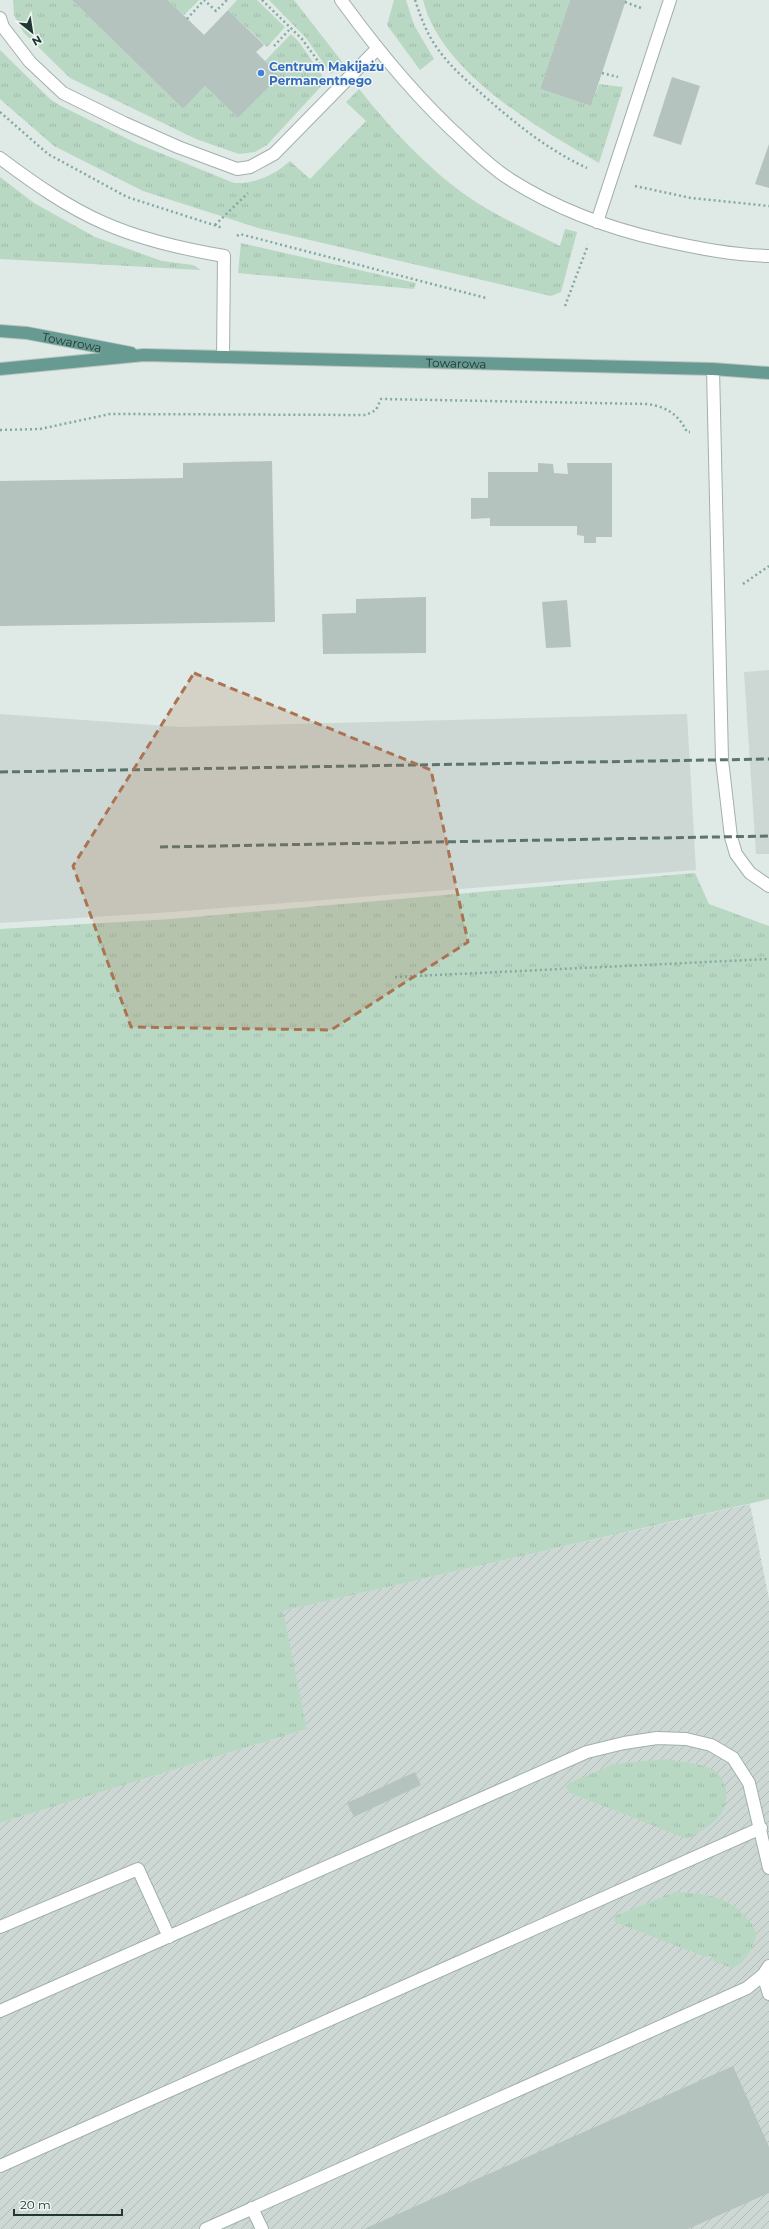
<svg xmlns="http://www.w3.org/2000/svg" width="769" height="2229" viewBox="0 0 769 2229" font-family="Montserrat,sans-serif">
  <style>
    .built { fill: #cdd8d4 }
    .industrial { fill: url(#industrial-furrows) }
    .grass { fill: url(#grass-tufts) }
    .building { fill: #b4c3be }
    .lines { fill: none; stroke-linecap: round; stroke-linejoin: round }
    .minor-casing { stroke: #a2b0ac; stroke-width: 14 }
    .major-casing { stroke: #bcc3c2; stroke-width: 14 }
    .path { stroke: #82aaa1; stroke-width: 2.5; stroke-dasharray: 2 3; stroke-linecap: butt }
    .minor { stroke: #fff; stroke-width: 12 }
    .major { stroke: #679b92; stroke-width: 12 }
    .rail { stroke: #5c736f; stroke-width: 3; stroke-dasharray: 8 4; stroke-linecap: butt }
    .marked { fill: #ab7352; fill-opacity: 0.2; stroke: #ab7352; stroke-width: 3; stroke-dasharray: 8 5; stroke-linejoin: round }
    .shop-dot { fill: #3f7fe0; stroke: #eff6f3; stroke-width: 1.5 }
    .labels { text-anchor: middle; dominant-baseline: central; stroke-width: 3; stroke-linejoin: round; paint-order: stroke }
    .shop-label { font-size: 12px; font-weight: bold; fill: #366cbe; stroke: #eff6f3; text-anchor: start }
    .street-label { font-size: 12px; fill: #213733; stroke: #eff6f3 }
  </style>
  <defs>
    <pattern id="industrial-furrows" width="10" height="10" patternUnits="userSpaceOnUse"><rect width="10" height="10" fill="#cdd8d4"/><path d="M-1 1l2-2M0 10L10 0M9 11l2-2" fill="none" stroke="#b0bab6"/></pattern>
    <pattern id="grass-tufts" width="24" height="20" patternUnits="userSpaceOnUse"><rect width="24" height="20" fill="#b9d8c4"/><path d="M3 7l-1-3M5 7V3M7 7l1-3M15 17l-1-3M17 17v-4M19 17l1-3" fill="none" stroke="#9fbaa9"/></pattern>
  </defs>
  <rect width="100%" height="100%" fill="#dfe9e5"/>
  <!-- built -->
  <path class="built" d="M769,670V854H756L744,672Z
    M0,714L181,727L687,714L696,870L172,912L0,923Z"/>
  <!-- industrial -->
  <path class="industrial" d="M750,1504L769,1599V2229H0V1823L307,1729L282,1611Z"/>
  <!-- grass -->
  <path class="grass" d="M13,0H72L183,109L205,86L238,118L280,76L265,61L291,34L299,42L326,81L267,145L255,152L239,154L196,139L70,78L24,33L14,15Z
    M168,0H199L184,15Z
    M237,0H257L285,27L267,47L228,10Z
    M269,0H294L343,63L331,74L306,38Z
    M394,0H406L414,25L434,59L420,70L387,25Z
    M423,0H570L540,89L591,106L599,84L623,87L599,163C538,128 441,73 423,0Z
    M0,50L50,99L61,106L138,144L234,183C256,184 274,175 290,161L310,179L366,121L346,102L359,89C394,133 440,182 489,210C512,223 536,234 560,246L565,229L577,232L561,292L551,296L258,228L143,191L54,146L0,99Z
    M0,177L34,203L95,237L162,261L193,265L201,270L0,259Z
    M241,243L416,283L414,289L238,273Z
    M695,873L709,904L769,926V1499L283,1611L307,1729L0,1823V929L171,919Z
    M666,1759C681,1762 700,1763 714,1770C720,1774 725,1783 726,1790C730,1816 707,1828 687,1839L568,1792L566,1786L569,1783L614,1764Z
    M675,1892C702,1893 725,1895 744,1915C749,1920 754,1925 756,1933C757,1943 744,1965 734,1967C730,1968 726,1966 722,1964C717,1962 713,1961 711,1956L705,1957L615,1922L614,1918L617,1915Z"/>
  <!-- building -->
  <path class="building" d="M72,0H168L204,35L228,10L264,45L256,52L280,76L238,118L205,86L183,109Z
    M570,0H626L591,106L540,89Z
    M672,77L700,86L681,145L653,136Z
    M769,144V188L755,184Z
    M272,461L275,622L0,626V481L183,478V463Z
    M538,463L553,464L554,473L568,474L567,463H612V537H596V543H584V536L577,535V526H490V518L471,519V498H488V472H538Z
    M426,597V653L323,654L322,614L356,613V599Z
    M567,600L571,647L546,648L542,602Z
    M415,1772L421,1785L354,1817L347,1803Z
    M733,2066L769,2147V2193L688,2229H364Z"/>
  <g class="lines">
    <!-- minor casing -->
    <g class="minor-casing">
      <path id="minor" d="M341,0C378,51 417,99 464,141C479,155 493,169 511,180C557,209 608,228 661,240C697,248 732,255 769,256
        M0,18L3,27L30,62L63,93L124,123L178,147L237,169L250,167L274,154L377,49
        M0,158C32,182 67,207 104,223C142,240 183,249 224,256L223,357
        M597,222L670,0
        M713,369L722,760L731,837L736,854L750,873L769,886
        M0,1927L138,1869L169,1937
        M763,1975L769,1994
        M0,2011L587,1752L624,1743L657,1738L686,1739L711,1745L733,1758L749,1783L769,1868
        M0,2166L761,1828
        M252,2208L262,2229
        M206,2229L747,1988L763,1975L769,1966"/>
    </g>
    <!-- major casing -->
    <g class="major-casing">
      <g id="major">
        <path id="s1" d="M0,331L27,333L131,353"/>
        <path id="s2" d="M0,369L144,355L713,369L769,373"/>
      </g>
    </g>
    <!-- path -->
    <path class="path" d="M262,0L302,39L323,68
      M415,0C421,18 428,37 440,52C452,68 468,82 483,95C516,124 548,150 587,168
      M625,2L641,8
      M187,19L204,0L216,11L227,0
      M274,46L291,28
      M602,73L618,77
      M0,112L48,154L127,197L223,228
      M635,186L691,198L769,206
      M215,225L248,193
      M237,236L240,234L486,298
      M565,306L588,245
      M0,430L40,429L110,414L366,415L376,410L381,399L647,404C667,407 678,414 687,432H690
      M743,584L769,566
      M395,977L769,959"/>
    <!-- minor -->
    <use href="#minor" class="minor"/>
    <!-- major -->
    <use href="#major" class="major"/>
    <!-- rail -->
    <path class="rail" d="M0,772L769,759
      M160,847L769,836"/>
  </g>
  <!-- marked area -->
  <path class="marked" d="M194,673L431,770L468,942L331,1030L131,1027L73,866Z"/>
  <!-- markers -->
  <circle class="shop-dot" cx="261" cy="73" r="4"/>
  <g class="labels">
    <!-- shop labels -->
    <g class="shop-label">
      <text x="269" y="66">Centrum Makijażu<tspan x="269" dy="14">Permanentnego</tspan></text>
    </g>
    <!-- street labels -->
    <g class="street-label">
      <text stroke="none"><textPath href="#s1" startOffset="73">Towarowa</textPath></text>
      <text stroke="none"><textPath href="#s2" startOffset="457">Towarowa</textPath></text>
    </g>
  </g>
  <!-- north arrow -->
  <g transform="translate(32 32) rotate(150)" stroke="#eff6f3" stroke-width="3" paint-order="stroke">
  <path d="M0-3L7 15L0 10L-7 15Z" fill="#213733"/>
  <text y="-6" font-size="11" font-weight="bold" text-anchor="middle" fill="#213733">N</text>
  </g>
  <!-- scale -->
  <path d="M14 2209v6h108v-6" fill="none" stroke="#213733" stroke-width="2"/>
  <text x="20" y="2209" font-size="12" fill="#213733" stroke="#eff6f3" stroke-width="3" paint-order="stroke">20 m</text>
</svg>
